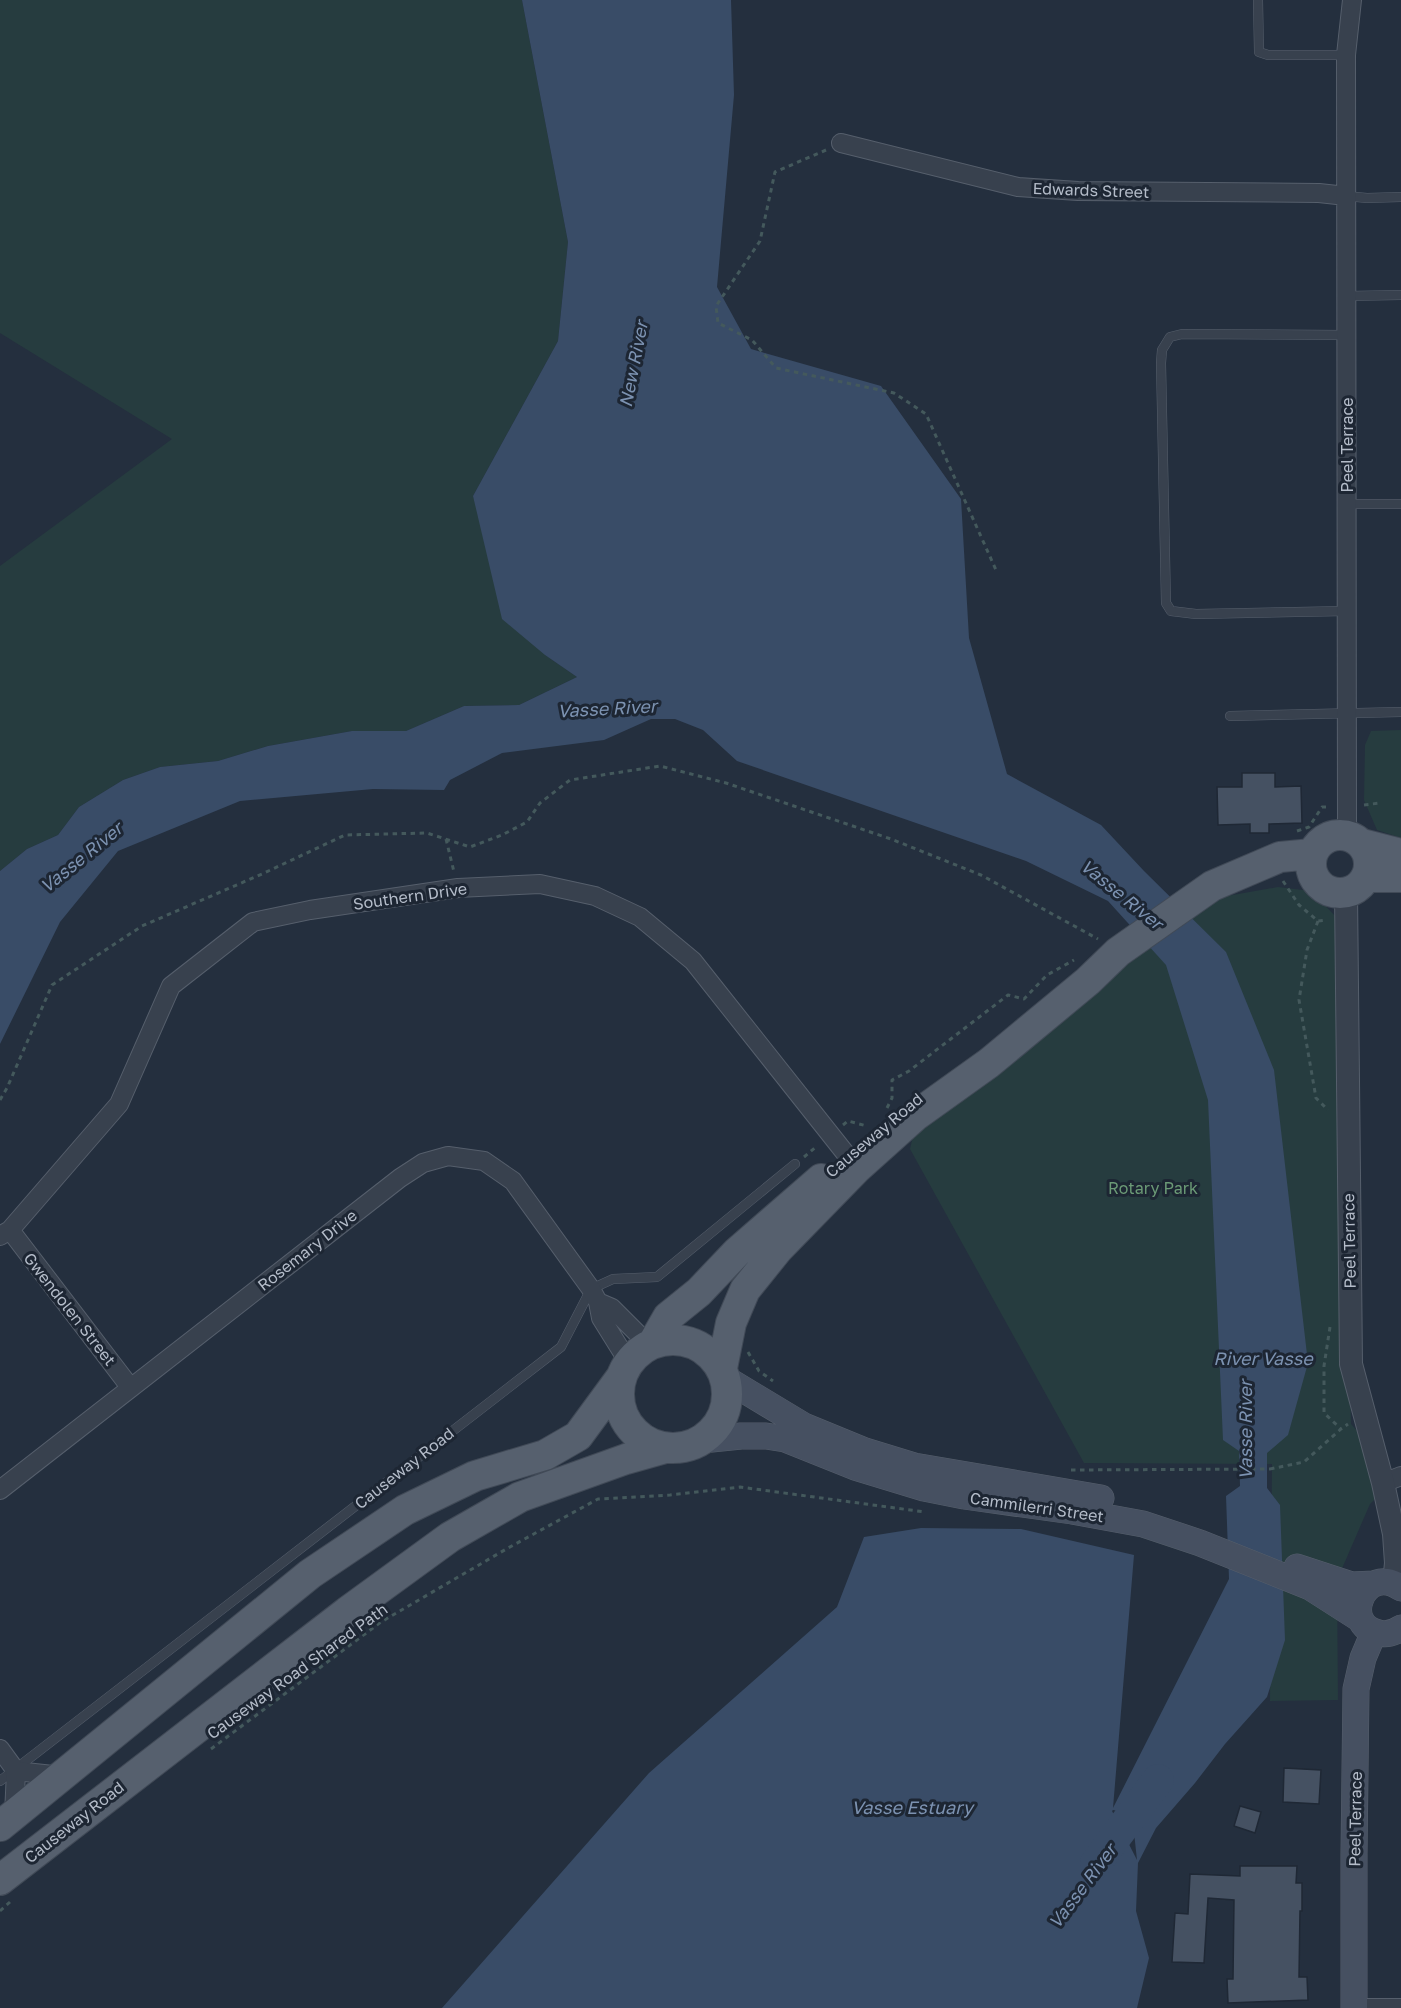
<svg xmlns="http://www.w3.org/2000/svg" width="1401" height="2008" viewBox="0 0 1401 2008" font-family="'Golos Text',sans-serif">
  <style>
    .green { fill: #263c3f }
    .water { fill: #394c67; fill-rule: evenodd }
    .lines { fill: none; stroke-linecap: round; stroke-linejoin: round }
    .river { stroke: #394c67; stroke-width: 32 }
    .building { fill: #455162; stroke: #1f2835; stroke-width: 1.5 }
    .service-casing { stroke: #565f6c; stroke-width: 10 }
    .minor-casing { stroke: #565f6c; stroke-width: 20 }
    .tertiary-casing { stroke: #565f6c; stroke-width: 24 }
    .secondary-casing { stroke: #565f6c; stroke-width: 27 }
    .primary-casing { stroke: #414a57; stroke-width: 32 }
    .path { stroke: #44595c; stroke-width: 3; stroke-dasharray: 4.5 4.5; stroke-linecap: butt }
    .service { stroke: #38414e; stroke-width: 9 }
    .minor { stroke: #38414e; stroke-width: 18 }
    .tertiary { stroke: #38414e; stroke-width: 22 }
    .secondary { stroke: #465061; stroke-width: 26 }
    .primary { stroke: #56606e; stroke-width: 30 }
    .labels { text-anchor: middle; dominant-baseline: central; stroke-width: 6; stroke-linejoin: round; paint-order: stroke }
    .street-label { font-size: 16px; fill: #b4bcc9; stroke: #1d2633 }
    .park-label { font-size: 16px; fill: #6b9a76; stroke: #1d2633 }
    .water-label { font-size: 18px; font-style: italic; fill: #7c92b1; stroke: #1d2633 }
  </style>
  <rect width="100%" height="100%" fill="#242f3e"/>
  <!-- green -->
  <path class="green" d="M0,0H522L568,242L558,341L473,496L545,655L577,677L519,705L464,706L406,731H352L268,746L218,761L160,767L123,780L79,807L58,835L27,849L0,871V566L172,439L0,333Z
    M1401,730V838L1377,830L1364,800L1365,745L1371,731Z
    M1278,887L1311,891L1339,920L1351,1424L1398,1476L1370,1504L1337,1580L1338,1700L1270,1701L1272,1464L1084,1463L910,1149L916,1123L1216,898Z"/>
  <!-- water -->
  <path class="water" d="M522,0H731L734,95L717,287L751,349L881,386L961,499L969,638L1007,774L1101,825L1144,871L1226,952L1274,1070L1308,1363L1288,1435L1267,1453V1488L1280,1505L1285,1640L1267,1697L1225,1744L1195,1783L1156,1828L1138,1863L1136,1911L1149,1958L1137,2008H442L649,1773L837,1607L864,1537L921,1528L1021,1529L1134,1555L1113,1808L1229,1579L1226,1496L1240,1486L1239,1451L1223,1440L1208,1100L1166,965L1108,901L1026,861L737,761L703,730L675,719H651L604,740L502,753L450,780L444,790L373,789L240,801L118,851L60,922L0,1044V871L27,849L58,835L79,807L123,780L160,767L218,761L268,746L352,731H406L464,706L519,705L577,677L545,655L502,619L473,496L558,341L568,242ZM1113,1810L1132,1814L1137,1860L1112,1811Z"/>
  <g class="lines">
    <!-- river -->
    <path class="river" d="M1096,1863L1158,1780"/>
  </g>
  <!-- building -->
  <path class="building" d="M1242,773H1275V787L1301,786L1302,823L1269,824V833H1250V824L1218,825L1217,787H1242Z
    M1284,1768L1321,1770L1319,1804L1283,1802Z
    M1240,1806L1261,1812L1255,1833L1234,1826Z
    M1240,1866H1297L1296,1883H1302V1911H1300L1299,1977H1307L1308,2000L1228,2003L1227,1979H1233L1234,1900L1208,1898L1204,1963L1172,1962L1175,1913L1188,1914L1190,1874L1240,1876Z"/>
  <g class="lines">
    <!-- service casing -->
    <g class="service-casing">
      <path id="service" d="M1258,0L1259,52L1268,55H1346
        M1346,196L1367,198L1401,197
        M1347,296L1401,295
        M1347,335L1182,334L1170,337L1162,350L1161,363L1166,603L1171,611L1196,614L1347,611
        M1347,504H1401
        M1230,716L1401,712
        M0,1781L561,1347L591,1289L613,1279L657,1277L795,1164"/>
    </g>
    <!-- minor casing -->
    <g class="minor-casing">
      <path id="minor" d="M841,143L1018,187L1078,191L1319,193L1346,196
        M1347,835L1346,55L1352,0
        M10,1230L130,1387
        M0,1236L10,1230L119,1104L171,986L253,922L310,910L458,888L540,884L595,896L640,917L693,961L857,1168
        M598,1302L612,1308L649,1345
        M1383,1483L1401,1476
        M0,1490L400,1178L423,1163L448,1156L484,1161L513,1181L591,1289L598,1302L601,1318L629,1363
        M0,1749L16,1771L14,1815
        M16,1771L62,1776
        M1363,2008H1401"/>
    </g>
    <!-- tertiary casing -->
    <g class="tertiary-casing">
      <path id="tertiary" d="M1346,893L1351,1364L1383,1483L1394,1534L1396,1563L1394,1583"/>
    </g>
    <!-- secondary casing -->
    <g class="secondary-casing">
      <path id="secondary" d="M726,1379L804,1426L865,1451L914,1466L1101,1498
        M702,1440L741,1436H766L785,1439L855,1467L924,1488L964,1496L1072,1511L1143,1524L1200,1543L1310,1587L1360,1619
        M1297,1567L1352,1585L1374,1584
        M1401,1588C1364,1562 1339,1625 1379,1633C1387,1635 1394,1633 1401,1628
        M1354,2008V1855L1356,1689L1363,1658L1374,1632"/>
    </g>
    <!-- primary casing -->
    <g class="primary-casing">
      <path id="primary" d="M1311 864a29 29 0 1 1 58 0a29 29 0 1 1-58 0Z
        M1362,844L1401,854
        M1366,877H1401
        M619 1394a54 54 0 1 1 108 0a54 54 0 1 1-108 0Z
        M653,1343L668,1317L699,1292L737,1252L821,1179
        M722,1368L731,1323L745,1290L778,1249L857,1168L915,1116L989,1063L1088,981L1118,952L1212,886L1280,857L1312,854
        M0,1826L310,1574L405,1510L475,1476L545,1455L578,1436L622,1376
        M0,1880L347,1612L450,1537L520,1497L626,1459L665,1448"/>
    </g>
    <!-- path -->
    <path class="path" d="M826,150L775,172L760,241L716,306L718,323L752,340L776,368L894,393L926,414L996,570
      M1364,805L1380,803
      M1297,831L1309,827L1322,807H1330
      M446,839L454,872
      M1283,881L1299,905L1318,921L1327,920
      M1318,921L1307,950L1299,1000L1316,1098L1328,1110
      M0,1100L7,1088L52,985L142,926L262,874L345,835L427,833L470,847L502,835L527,822L540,803L570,780L660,766L726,783L891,839L981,875L1098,939
      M887,1108L892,1098V1080L909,1071L1008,995L1024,999L1047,975L1074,960
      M843,1125L848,1121L867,1126
      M804,1157L817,1146
      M1330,1327L1324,1366V1413L1341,1429
      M748,1352L759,1371L773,1381
      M1270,1469L1304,1462L1341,1429L1348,1424
      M1071,1470L1271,1469
      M211,1749L381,1622L508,1548L598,1499L670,1495L740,1487L925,1512
      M0,1911L10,1902"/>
    <!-- service -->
    <use href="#service" class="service"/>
    <!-- minor -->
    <use href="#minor" class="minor"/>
    <!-- tertiary -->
    <use href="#tertiary" class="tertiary"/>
    <!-- secondary -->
    <use href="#secondary" class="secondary"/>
    <!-- primary -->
    <use href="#primary" class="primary"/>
  </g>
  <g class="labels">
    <!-- street labels -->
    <g class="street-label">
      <text transform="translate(1091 190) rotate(2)">Edwards Street</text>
      <text transform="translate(1347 445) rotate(-90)">Peel Terrace</text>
      <text transform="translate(410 896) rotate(-8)">Southern Drive</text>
      <text transform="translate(874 1135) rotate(-40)">Causeway Road</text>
      <text transform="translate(1349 1241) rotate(-91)">Peel Terrace</text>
      <text transform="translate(307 1250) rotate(-38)">Rosemary Drive</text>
      <text transform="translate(70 1309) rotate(52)">Gwendolen Street</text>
      <text transform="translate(404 1468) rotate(-38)">Causeway Road</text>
      <text transform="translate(1037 1507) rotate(8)">Cammilerri Street</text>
      <text transform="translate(297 1671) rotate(-36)">Causeway Road Shared Path</text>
      <text transform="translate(1355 1819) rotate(-89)">Peel Terrace</text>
      <text transform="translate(74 1822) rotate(-38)">Causeway Road</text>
    </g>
    <!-- park labels -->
    <g class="park-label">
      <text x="1153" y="1188">Rotary Park</text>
    </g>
    <!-- water labels -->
    <g class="water-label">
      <text transform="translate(633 364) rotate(-79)">New River</text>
      <text transform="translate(607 708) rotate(-3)">Vasse River</text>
      <text transform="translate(81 857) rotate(-39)">Vasse River</text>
      <text transform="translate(1122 894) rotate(39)">Vasse River</text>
      <text x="1263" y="1358">River Vasse</text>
      <text transform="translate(1245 1430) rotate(-90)">Vasse River</text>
      <text x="912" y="1807">Vasse Estuary</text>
      <text transform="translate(1082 1886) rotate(-53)">Vasse River</text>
    </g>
  </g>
</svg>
